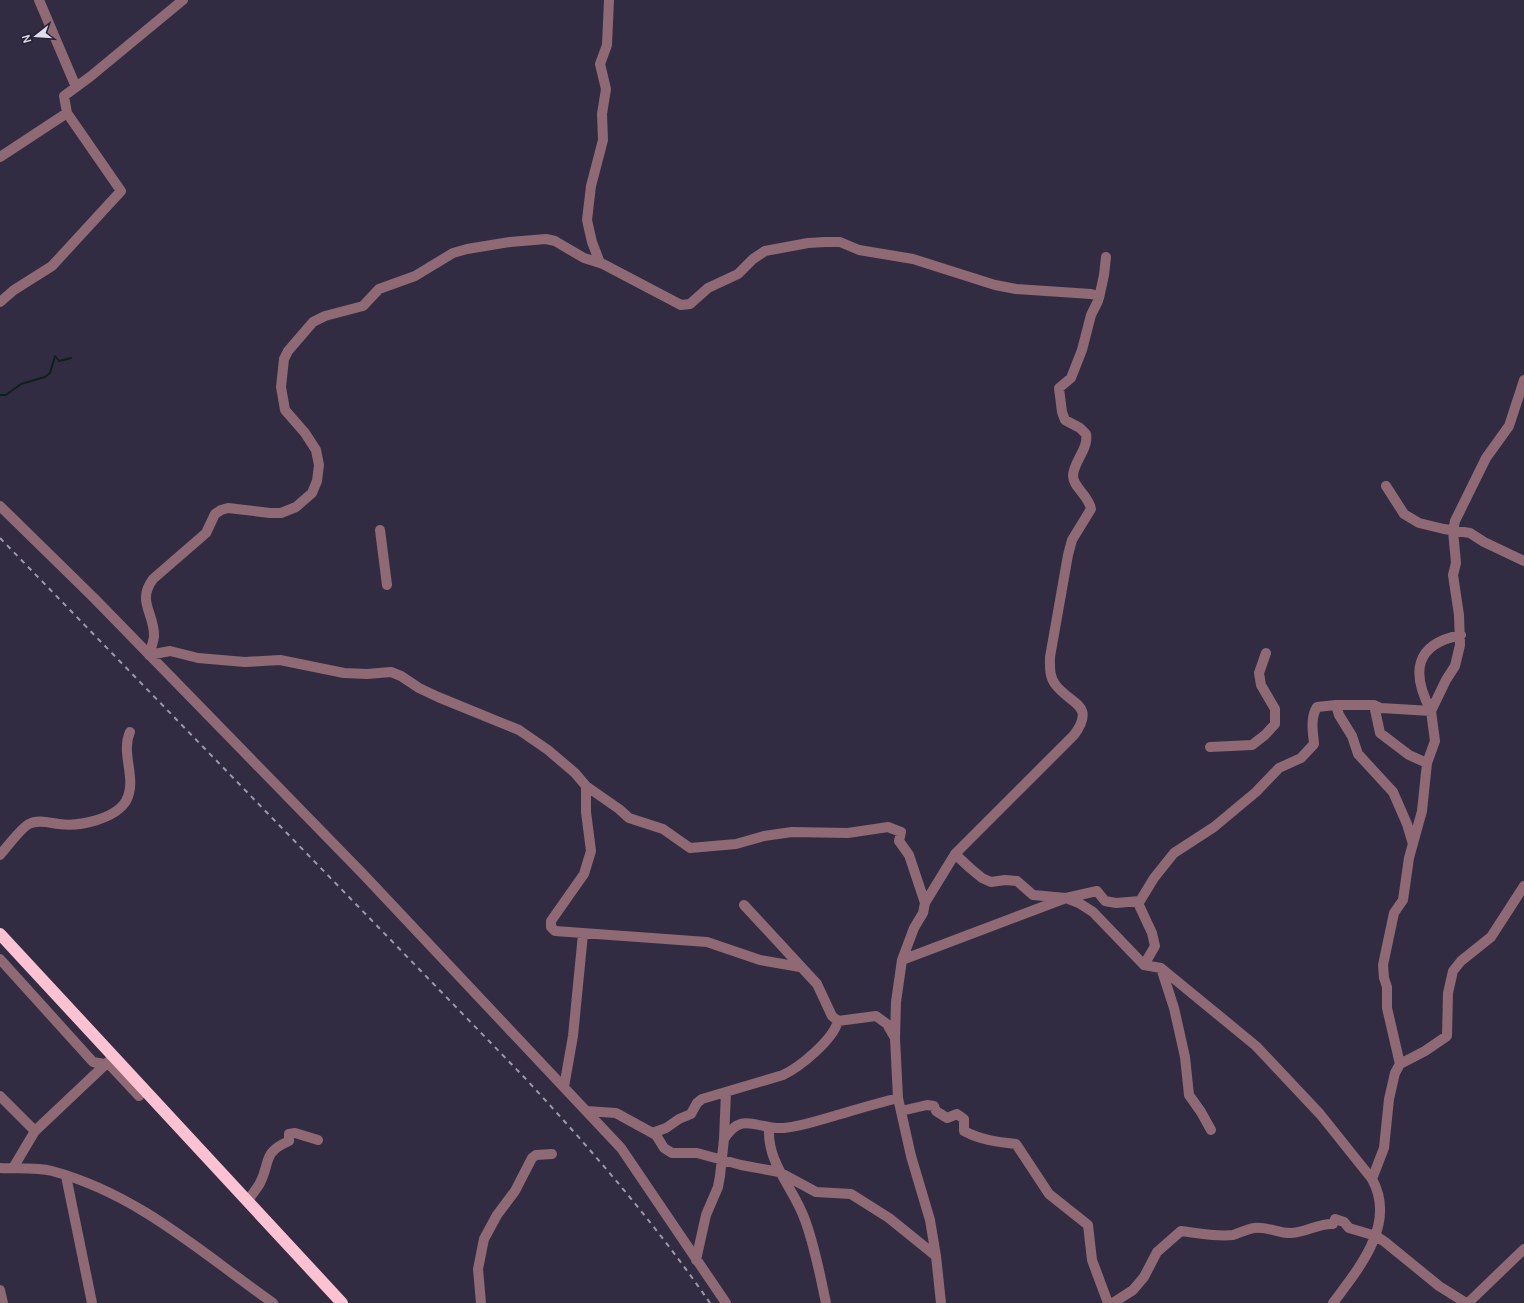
<svg xmlns="http://www.w3.org/2000/svg" width="1524" height="1303" viewBox="0 0 1524 1303" font-family="Manrope,sans-serif">
  <style>
    .lines { fill: none; stroke-linecap: round; stroke-linejoin: round }
    .stream { stroke: #0e1f1f; stroke-width: 2 }
    .minor { stroke: #8f6973; stroke-width: 10 }
    .highway { stroke: #fcc2d2; stroke-width: 12 }
    .rail { stroke: #9d98aa; stroke-width: 2; stroke-dasharray: 5 5; stroke-linecap: butt }
  </style>
  <rect width="100%" height="100%" fill="#322c42"/>
  <g class="lines">
    <!-- stream -->
    <path class="stream" d="M0,395H6L21,384L45,377L50,373L55,356L59,361L71,358"/>
    <!-- minor -->
    <path class="minor" d="M39,0L76,87
      M0,157L67,113L64,96L91,76L183,0
      M600,263L592,242L587,220L591,186L603,140L602,114L606,89L600,64L607,45L609,0
      M1099,298L1104,275L1106,257
      M0,302L14,290L52,266L121,191L67,113
      M1386,486L1404,514L1419,523L1444,529L1470,533L1484,542L1524,561
      M0,506L94,598L363,874L621,1148L726,1303
      M380,530L387,585
      M1336,705L1339,715L1352,736L1358,754L1393,792L1407,824L1413,844
      M1374,705L1381,708L1431,711
      M1431,711C1411,673 1414,644 1461,635
      M1210,747L1252,745L1265,735L1275,724V709L1261,685L1259,673L1266,653
      M586,786V812L591,851L584,874L551,921V927L555,931L707,942L760,960L800,967
      M955,854L970,868L982,878L991,882L1005,880L1017,881L1033,895L1066,898L1079,903L1093,912L1144,965L1161,968L1256,1046L1320,1114L1372,1179C1397,1224 1359,1268 1333,1303
      M0,855C6,848 22,827 29,824C38,819 50,823 59,824C79,827 115,819 126,801C138,779 120,754 130,732
      M925,903L909,855L899,841L901,832L888,827L848,833L792,832L764,836L736,844L690,848L663,829L629,818L619,809L586,786L575,773L548,750L519,730L438,697L419,688L401,676L391,672L367,674L344,673L280,660L245,662L198,658L170,651L149,655C151,649 153,643 154,637C155,613 136,602 153,579L206,533L215,514L221,510L228,508L270,513H281L296,507L312,493L317,481L319,465L316,450L305,433L285,410L281,387L284,359L288,351L313,322L325,316L363,306L379,289L415,276L453,253L467,249L510,242L546,239L555,241L584,258L603,264L681,305L690,304L708,288L738,274L753,259L765,251L808,243L825,242H840L859,250L913,259L995,285L1016,289L1091,294L1099,296L1098,301L1091,315L1082,350L1071,378L1059,388L1062,412L1065,420L1080,428L1086,434C1089,449 1073,462 1073,476C1073,487 1089,496 1091,509L1072,540L1068,555L1050,657C1050,666 1049,676 1055,684C1069,704 1097,704 1074,735L955,854L925,903L923,913L914,928L902,960L896,1002L895,1038L898,1098L911,1156L930,1220L936,1256L941,1303
      M1138,903L1152,933L1155,946L1144,965
      M744,905L817,984L832,1016L838,1021L876,1016L887,1024L895,1038
      M0,959L93,1062L110,1065L139,1096
      M902,960L1066,898L1097,891L1105,901L1116,903L1140,901L1154,878L1174,853L1214,827L1256,792L1279,768L1301,758L1314,744C1313,732 1310,718 1317,707L1336,705H1374L1380,733L1409,755L1427,763
      M1161,968L1174,1008L1185,1057L1189,1095L1201,1112L1211,1130
      M1400,1064L1387,1008V987L1384,978L1383,965L1394,913L1403,900L1409,858L1422,811L1427,763L1435,741L1431,711L1446,680L1455,666L1460,645L1459,615L1453,575L1456,563L1453,531L1455,521L1486,458L1509,426L1524,380
      M564,1087L573,1036L583,934
      M0,1096L35,1131
      M586,1111L616,1113L656,1135L664,1148L672,1153H697L741,1165L779,1172L816,1192L851,1194L889,1218L936,1256
      M901,1111L927,1105L934,1106L936,1111L947,1118L957,1114L964,1119V1131C981,1140 997,1142 1016,1144L1049,1194L1088,1225L1092,1260L1108,1303
      M769,1128C767,1164 794,1188 805,1220C815,1247 820,1275 826,1303
      M652,1133L666,1128L679,1119L691,1114L697,1103L702,1099L783,1075C800,1067 833,1040 838,1021
      M724,1139C743,1110 756,1130 784,1128C804,1126 822,1119 841,1114C860,1108 879,1103 898,1098
      M0,1168C16,1169 36,1167 52,1171C138,1194 202,1253 273,1303
      M13,1168L35,1131L108,1062
      M66,1176L92,1303
      M1372,1179L1384,1148L1389,1099L1395,1073L1400,1064L1425,1051L1447,1036L1448,993L1453,971L1461,961L1491,937L1524,886
      M248,1201C251,1195 257,1189 260,1183C271,1161 262,1153 289,1141V1134L295,1133L318,1140
      M696,1260L706,1215L718,1187L720,1176L724,1139L726,1092
      M0,1290L3,1303
      M481,1303L478,1269L484,1239L497,1215L515,1191L532,1158L536,1155L552,1154
      M1113,1303L1133,1290L1144,1277L1157,1252L1181,1231C1197,1233 1216,1237 1233,1235C1240,1233 1247,1229 1254,1228C1266,1226 1278,1233 1290,1233C1305,1233 1318,1223 1333,1224L1335,1219L1344,1222L1349,1228L1376,1236L1385,1242L1439,1286L1466,1303
      M1468,1303L1524,1249"/>
    <!-- highway -->
    <path class="highway" d="M0,934L342,1303"/>
    <!-- rail -->
    <path class="rail" d="M0,538L523,1076C590,1148 654,1222 710,1303"/>
  </g>
  <!-- north arrow -->
  <g transform="translate(36 36) rotate(253)" stroke="#282238" stroke-width="3" paint-order="stroke">
  <path d="M0-3L7 15L0 10L-7 15Z" fill="#e0ddec"/>
  <text y="-6" font-size="11" font-weight="bold" text-anchor="middle" fill="#e0ddec">N</text>
  </g>
</svg>
